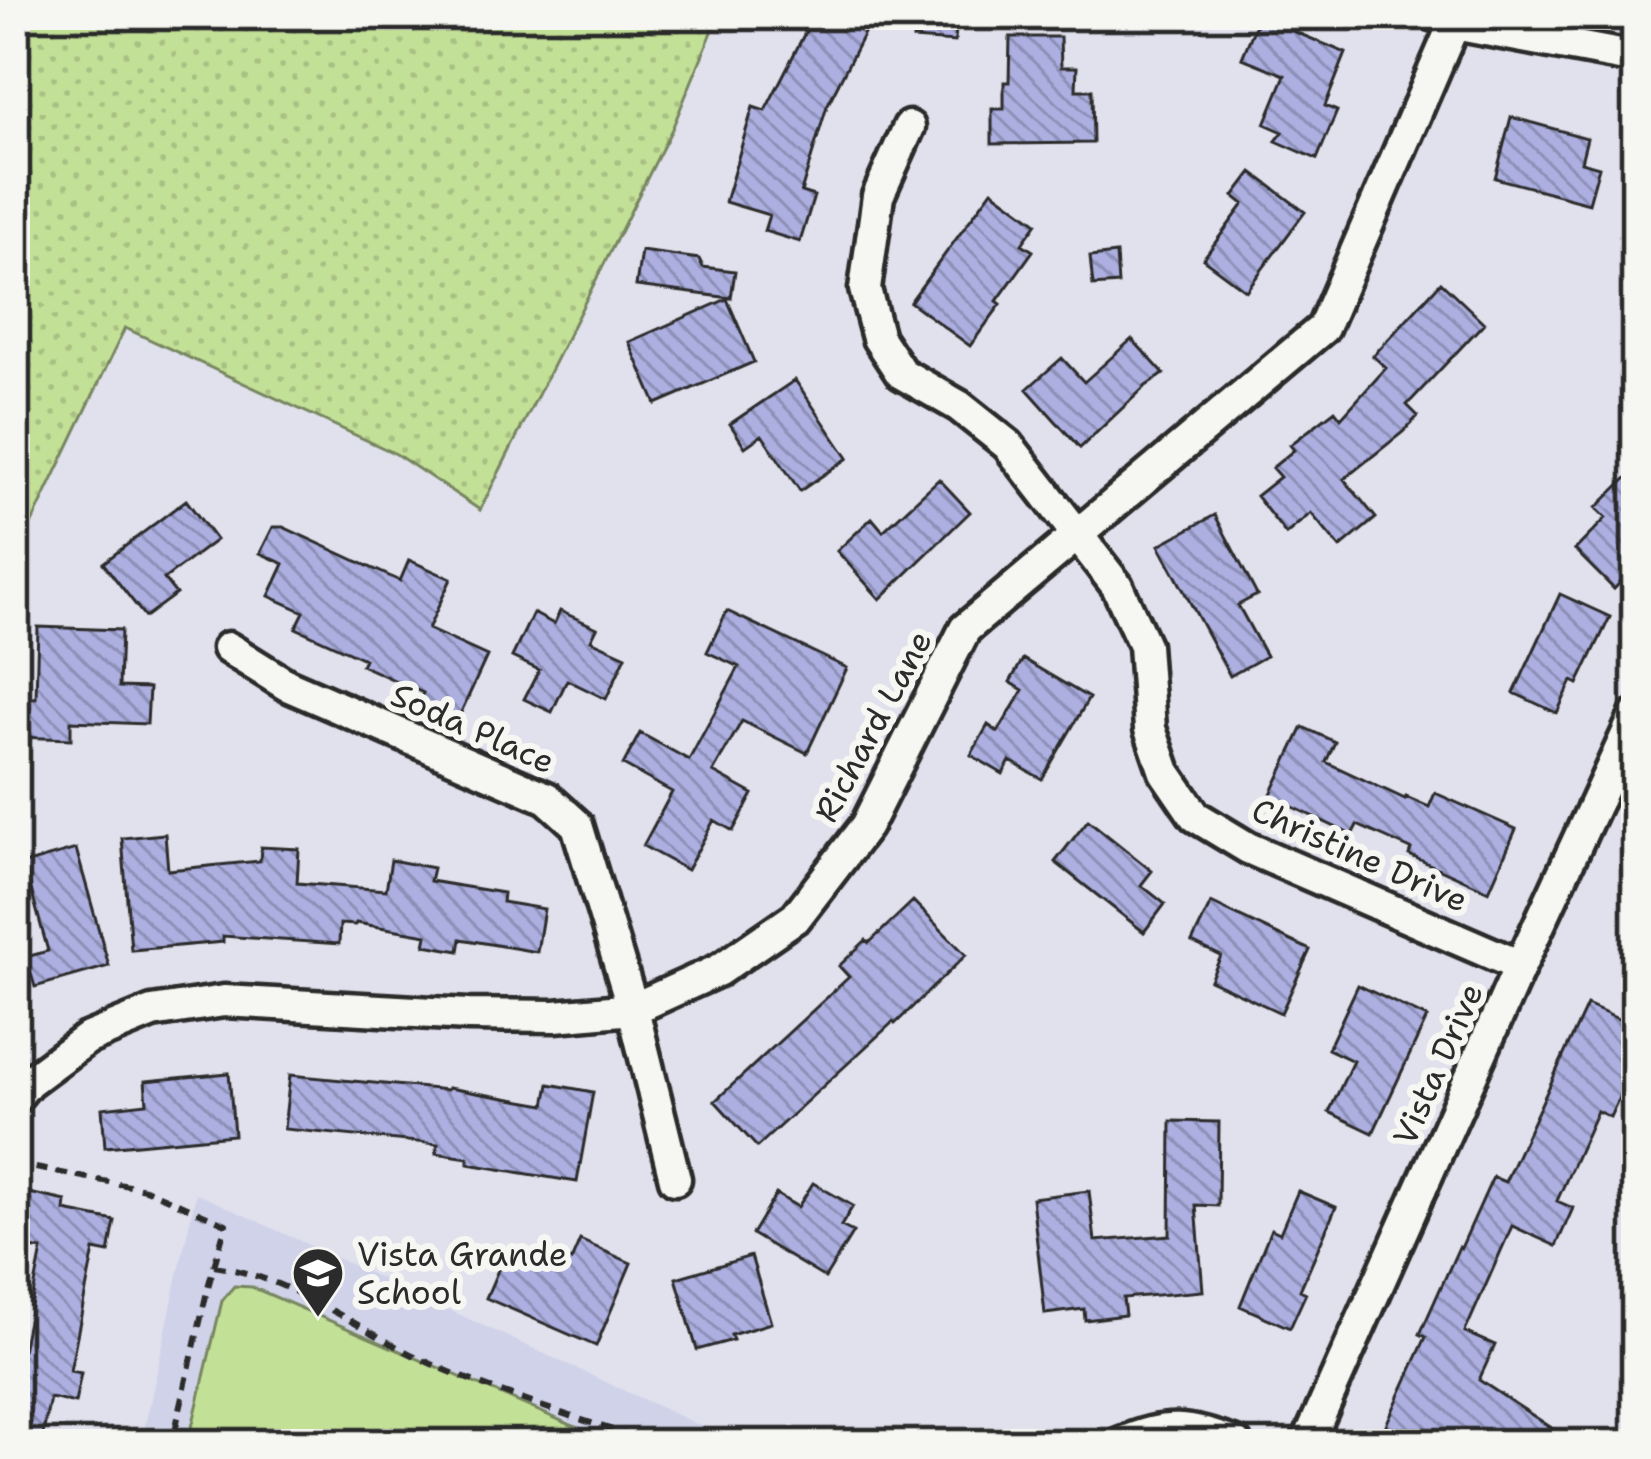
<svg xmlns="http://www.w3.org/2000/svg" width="1651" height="1459" viewBox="0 0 1651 1459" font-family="'Shantell Sans',sans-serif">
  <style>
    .built { fill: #d0d2e9 }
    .grass { fill: url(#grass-dots); stroke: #778661; stroke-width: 3 }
    .garden { fill: #c3e097; stroke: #778661; stroke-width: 3 }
    .building { fill: url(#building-back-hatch); stroke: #2b2b2b; stroke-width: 3 }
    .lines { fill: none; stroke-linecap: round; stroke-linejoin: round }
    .minor-casing { stroke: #2b2b2b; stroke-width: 39 }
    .path { stroke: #2b2b2b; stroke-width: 6; stroke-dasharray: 12 9; stroke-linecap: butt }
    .minor { stroke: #f6f6f2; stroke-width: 30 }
    .labels { text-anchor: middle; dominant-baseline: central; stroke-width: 12; stroke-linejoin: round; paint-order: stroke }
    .street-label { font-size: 33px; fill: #2b2b2b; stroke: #f6f6f2 }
    .poi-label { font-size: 33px; fill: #2b2b2b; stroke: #f6f6f2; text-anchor: start }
  </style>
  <defs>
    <pattern id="grass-dots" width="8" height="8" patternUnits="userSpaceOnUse" patternTransform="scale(3)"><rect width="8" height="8" fill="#c3e097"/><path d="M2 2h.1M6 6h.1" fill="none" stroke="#a8c082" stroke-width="1.8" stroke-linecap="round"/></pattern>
    <pattern id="building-back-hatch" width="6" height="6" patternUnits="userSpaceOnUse" patternTransform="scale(3)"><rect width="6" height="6" fill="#acafe0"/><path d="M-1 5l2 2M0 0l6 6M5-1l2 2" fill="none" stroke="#8c8fb6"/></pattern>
  </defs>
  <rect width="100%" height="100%" fill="#e0e1ed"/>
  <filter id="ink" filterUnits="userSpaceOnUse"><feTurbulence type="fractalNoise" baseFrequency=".00833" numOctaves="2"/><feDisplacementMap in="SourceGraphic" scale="24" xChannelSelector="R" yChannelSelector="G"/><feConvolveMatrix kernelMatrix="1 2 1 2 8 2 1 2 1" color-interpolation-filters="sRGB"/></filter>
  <g filter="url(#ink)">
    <!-- built -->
    <path class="built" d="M196,1193L740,1444H141Z"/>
    <!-- grass -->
    <path class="grass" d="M15,15H719L672,129L480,510L396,454L125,328L28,531L15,516Z"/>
    <!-- garden -->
    <path class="garden" d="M234,1286L252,1287L615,1444H188L222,1301Z"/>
    <!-- building -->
    <path class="building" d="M814,15H860L856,23L866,29L827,106L801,192L814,196L800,242L764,231L769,215L725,202L753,107L765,111Z
      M915,15H957L955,42L913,39Z
      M1259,17L1346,53L1325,106L1337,111L1317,159L1276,141L1283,132L1265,124L1285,75L1242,58Z
      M1010,37H1060L1061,67H1077L1076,90H1092L1093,143L992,144V109H1004V82H1009Z
      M1511,117L1587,138L1581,162L1599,167L1589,203L1495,178Z
      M1252,172L1305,212L1246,291L1203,259L1244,204L1234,196Z
      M992,190L1037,223L1022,244L1033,251L997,301L1001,304L970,346L910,302Z
      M641,251L699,259L703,267L735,271L731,298L636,286Z
      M1116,254L1118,284L1093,286L1090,257Z
      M1441,282L1484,323L1407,405L1418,416L1403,432L1344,479L1376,518L1340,548L1311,513L1286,534L1256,496L1280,477L1272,468L1294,450L1290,445L1335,410L1341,418L1386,368L1373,356Z
      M727,299L754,362L656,404L629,342Z
      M1132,339L1164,374L1146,386L1080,448L1027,389L1062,358L1084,382Z
      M795,380L848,458L800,491L762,435L745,447L730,424Z
      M1636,469V566L1614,589L1575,550L1606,518L1596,508Z
      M939,479L970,512L880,599L837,551L872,518L883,531Z
      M186,500L216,540L164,579L176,594L145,617L103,563Z
      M1215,515L1257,595L1238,605L1266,656L1230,676L1159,545Z
      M273,527H283L400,581L409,560L451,579L428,629L487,656L458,719L419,701L423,693L361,665L364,659L296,628L304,612L269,596L284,564L260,553Z
      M1560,594L1610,617L1578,684L1572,681L1557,713L1514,693Z
      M560,611L597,628L591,640L626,656L606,699L567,680L552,712L524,699L539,670L512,657L533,613L554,624Z
      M727,611L847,668L807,753L742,721L713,772L753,794L733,831L714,820L687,870L643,846L672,792L623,765L640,733L689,760L739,667L707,652Z
      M38,627L121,630L119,687L149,688L147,724L71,721V739L15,737V697L36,698Z
      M1023,659L1089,698L1042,779L1010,761L1003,774L971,755L988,725L998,732L1023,690L1010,682Z
      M1303,727L1335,742L1326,762L1405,799L1406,797L1429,807L1435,793L1516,829L1489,891L1409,855L1411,849L1357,825L1352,835L1270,796Z
      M1088,820L1152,871L1141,885L1165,904L1144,932L1055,862Z
      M165,834L168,870L260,861L261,847L299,849L297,883L386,890L391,860L433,868L430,881L503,893L502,902L544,909L537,952L461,939L459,951L425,945L427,935L356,923L355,925L340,924L339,944L223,936V942L131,950L122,838Z
      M76,849L109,966L35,987L26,957L48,951L24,864Z
      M913,901L966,955L895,1024L893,1022L757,1147L715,1101L849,977L839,966L866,940L869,943Z
      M1211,903L1310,950L1281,1013L1210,980L1221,956L1192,942Z
      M1358,985L1427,1018L1373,1133L1329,1112L1353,1061L1328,1049Z
      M1587,1005L1629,1024L1619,1046L1636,1054V1060L1610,1117L1597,1111L1557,1201L1573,1208L1556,1246L1512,1226L1465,1332L1495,1345L1479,1380L1576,1444H1398L1381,1436L1426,1337L1420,1334L1459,1247L1461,1248L1493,1177L1505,1182Z
      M229,1073L234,1135L105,1147L102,1108L147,1103L145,1081Z
      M290,1075L447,1090L448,1088L545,1105L549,1084L593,1092L577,1182L468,1164V1158L436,1153L438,1144L284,1129Z
      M1171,1121L1219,1122L1218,1206L1196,1205L1203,1291L1123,1298L1125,1315L1085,1320L1084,1309L1045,1314L1032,1198L1089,1191L1095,1241L1170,1235Z
      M813,1183L853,1206L841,1226L853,1232L825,1278L752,1234L776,1194L798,1207Z
      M1298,1191L1336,1207L1300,1290L1306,1293L1290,1328L1240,1306L1271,1229L1280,1233Z
      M29,1193L66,1201L65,1211L115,1221L109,1253L94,1250L70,1371L81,1373L75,1403L50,1398L41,1444H15V1360L20,1361L42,1250L19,1246Z
      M580,1240L631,1263L596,1346L486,1298L507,1249L535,1261L541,1248L571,1261Z
      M751,1256L771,1323L731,1335L733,1340L697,1350L676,1278Z"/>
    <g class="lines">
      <!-- minor casing -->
      <g class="minor-casing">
        <path id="minor" d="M1435,15L1454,24L1636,58
          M909,127L878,196L865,289L878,338L901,373L959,406L1008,445L1117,586L1144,645L1150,729L1165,772L1195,816L1248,848L1520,966
          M228,648L287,685L547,798L577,825L633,1009L675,1179
          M15,1098L28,1082L86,1039L152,1012L224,1001L468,1015L555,1016L633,1009L719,970L796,917L866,826L965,629L1323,328L1454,24
          M1119,1444C1169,1423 1186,1427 1236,1444
          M1307,1444L1520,966L1636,715"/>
      </g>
      <!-- path -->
      <path class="path" d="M15,1164L145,1189L226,1224L208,1287L172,1444
        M214,1266C297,1278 367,1337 443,1369C511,1398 584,1420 654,1444"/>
      <!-- minor -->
      <use href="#minor" class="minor"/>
    </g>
  </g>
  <!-- icons -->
  <defs>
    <g id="school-pin" transform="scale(2.7)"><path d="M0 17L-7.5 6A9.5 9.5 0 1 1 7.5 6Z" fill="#2b2b2b" stroke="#f6f6f2"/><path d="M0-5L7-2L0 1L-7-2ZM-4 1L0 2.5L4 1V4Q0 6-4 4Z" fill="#fff"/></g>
  </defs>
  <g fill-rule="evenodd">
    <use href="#school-pin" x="318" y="1273"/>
  </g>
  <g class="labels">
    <!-- street labels -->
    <g class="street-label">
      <text transform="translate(873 726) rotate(-62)">Richard Lane</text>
      <text transform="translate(473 728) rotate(24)">Soda Place</text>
      <text transform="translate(1360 855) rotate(24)">Christine Drive</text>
      <text transform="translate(1438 1064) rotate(-66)">Vista Drive</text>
    </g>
    <!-- poi labels -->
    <g class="poi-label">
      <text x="357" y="1254">Vista Grande<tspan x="357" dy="38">School</tspan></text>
    </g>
  </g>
  <!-- margin -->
  <rect width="1651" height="1459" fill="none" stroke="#f6f6f2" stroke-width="60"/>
  <rect x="30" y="30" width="1591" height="1399" fill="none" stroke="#2b2b2b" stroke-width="4.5" filter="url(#ink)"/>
</svg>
